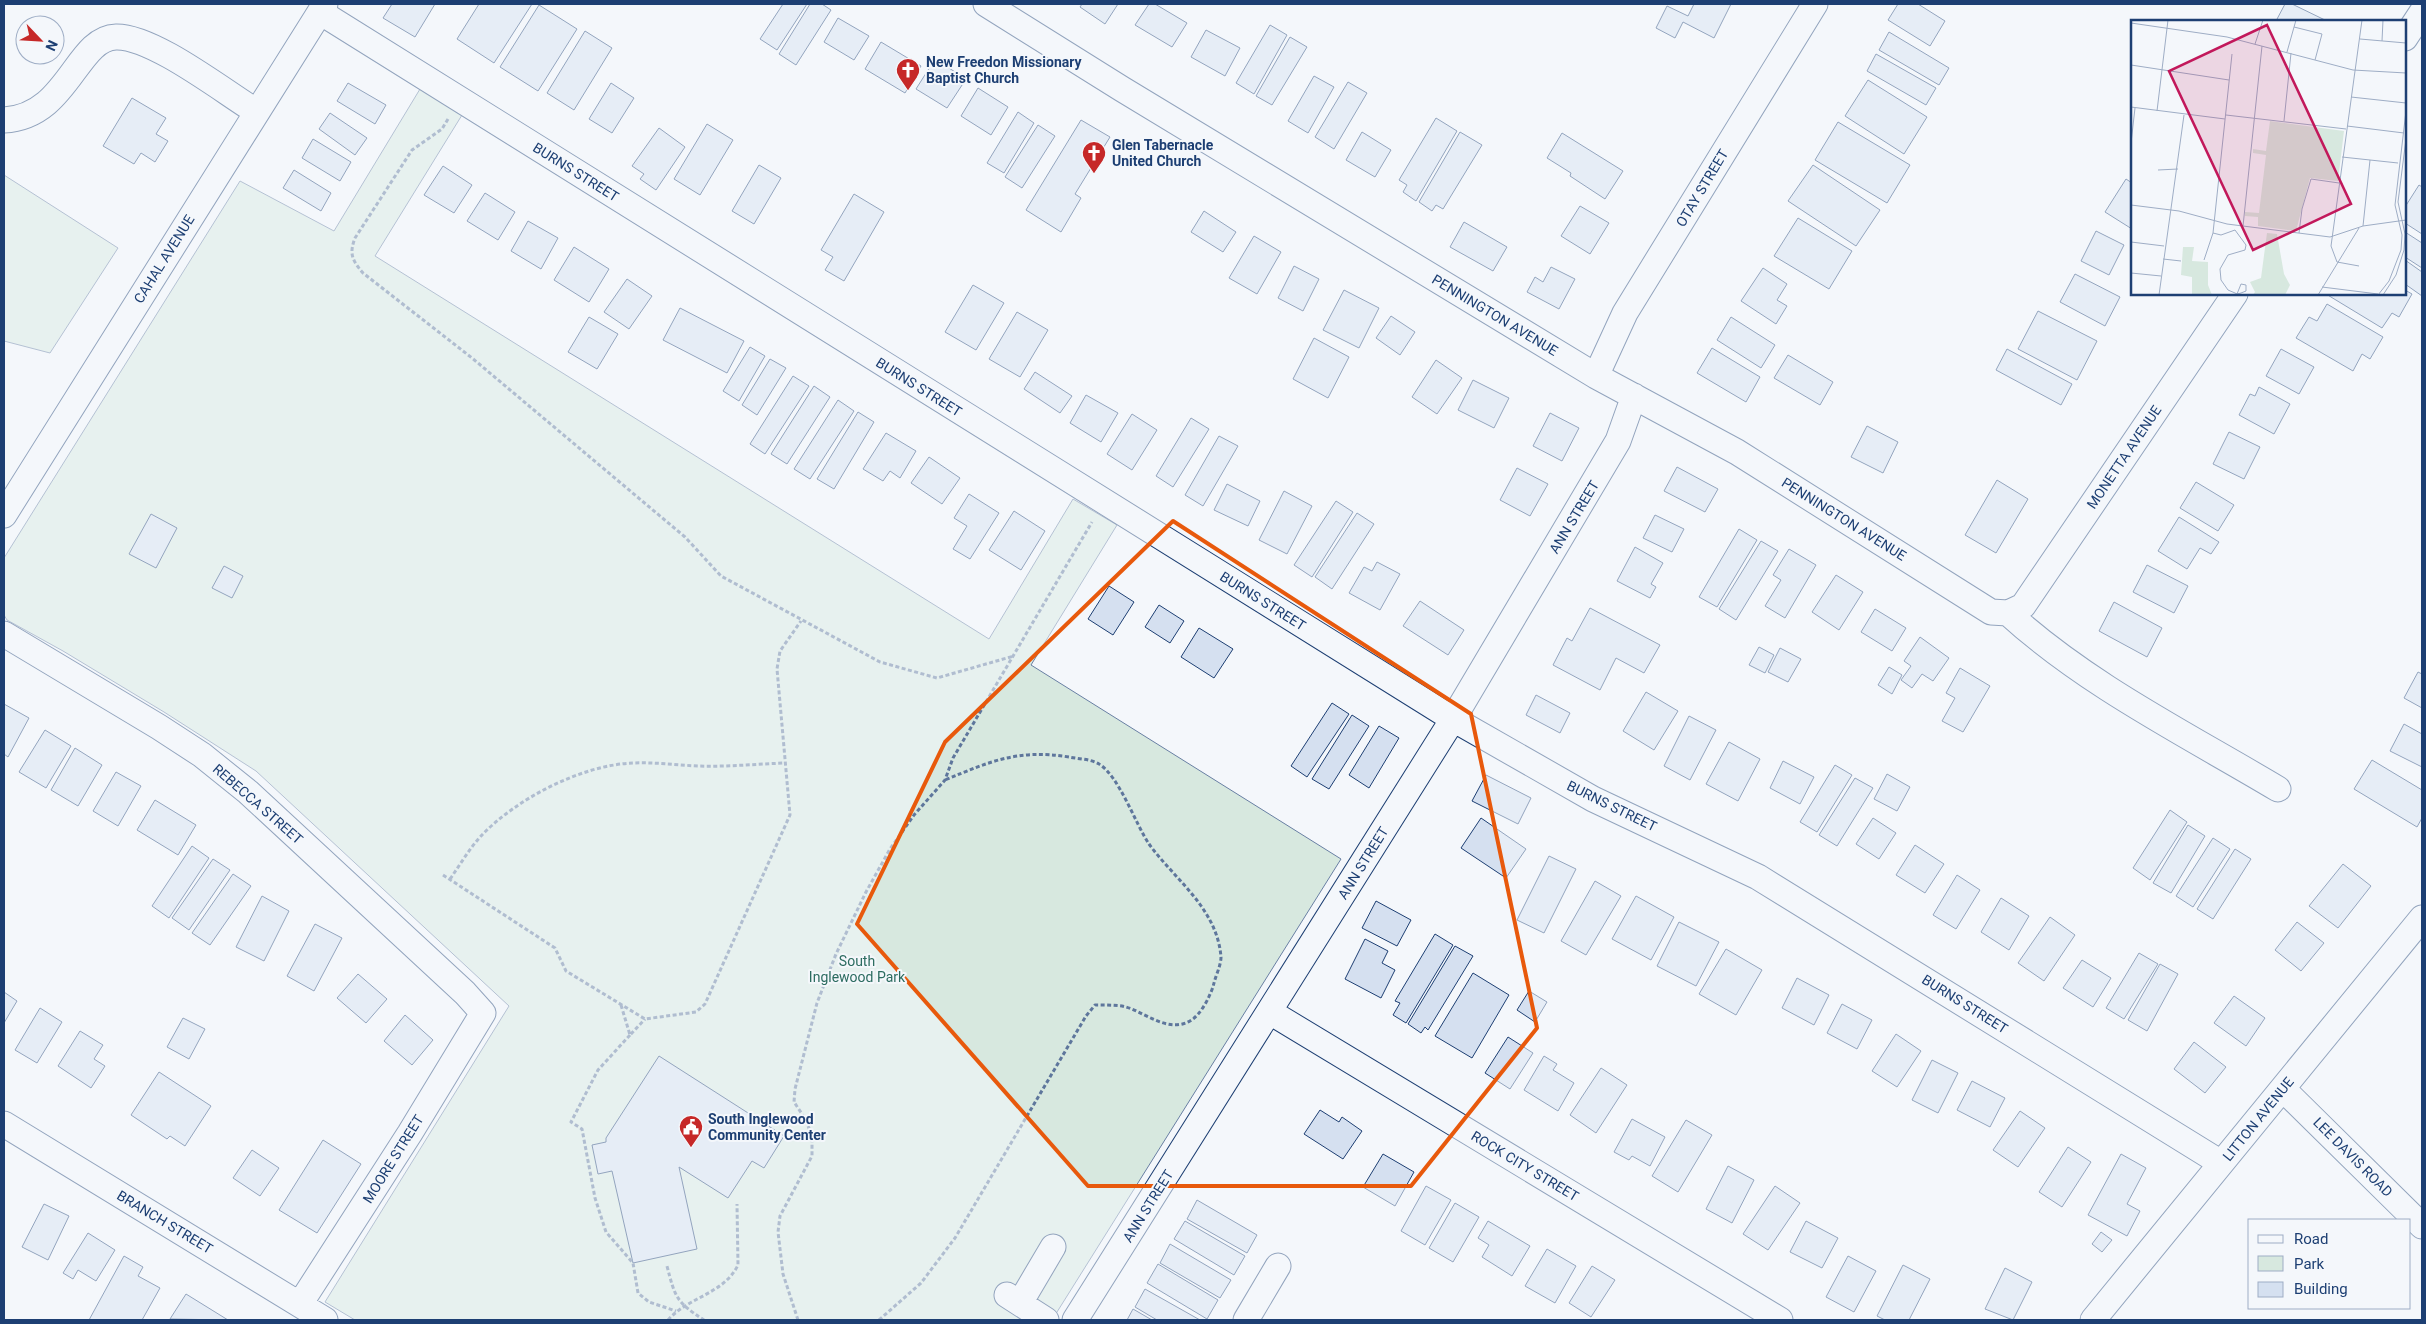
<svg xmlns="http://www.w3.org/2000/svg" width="2426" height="1324" viewBox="0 0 2426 1324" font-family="Roboto,sans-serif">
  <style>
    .green { fill: #d7e8df; stroke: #687fa3 }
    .building { fill: #d5e0f0; stroke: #1d3f73 }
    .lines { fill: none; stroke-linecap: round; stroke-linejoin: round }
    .minor-casing { stroke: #1d3f73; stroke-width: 27 }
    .path { stroke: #5e769c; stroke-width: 3; stroke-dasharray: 4 2.5; stroke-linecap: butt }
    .minor { stroke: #f4f7fb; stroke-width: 25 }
    .marked { fill: none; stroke: #e8590c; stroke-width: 4; stroke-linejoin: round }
    .labels { text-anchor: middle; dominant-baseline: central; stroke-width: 4; stroke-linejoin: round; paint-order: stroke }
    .poi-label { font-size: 14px; font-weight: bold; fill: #1d3f73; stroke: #f4f7fb; text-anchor: start }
    .street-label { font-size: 14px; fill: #1d3f73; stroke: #f4f7fb }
    .park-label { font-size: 14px; fill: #2c6c60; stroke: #f4f7fb }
    .inset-road { fill: none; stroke: #9eadc5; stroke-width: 1 }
    .view { fill: #c2185b; fill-opacity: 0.15; stroke: #c2185b; stroke-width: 2.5 }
    .inset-edge { fill: none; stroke: #1d3f73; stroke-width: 2.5 }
  </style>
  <rect width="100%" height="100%" fill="#f4f7fb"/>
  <!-- green -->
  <path class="green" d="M420,89L462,115L375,256L989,639L1073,499L1117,525L1031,665L1341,859L1052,1320H355L325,1302L509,1006L256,771L164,712L63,651L7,620L4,615V558L240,181L334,231Z
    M4,175L118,248L50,353L4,341Z"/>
  <!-- building -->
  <path class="building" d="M392,4H435L415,37L383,18Z
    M479,4H532L494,63L457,39Z
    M783,4H807L777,50L760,39Z
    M810,4H822L831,10L796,65L779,54Z
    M1082,4H1118L1105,24L1080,7Z
    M1149,4H1155L1187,23L1172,47L1135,25Z
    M1694,4H1731L1714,38L1683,22L1675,38L1656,28L1667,6L1688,16Z
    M1898,4H1918L1945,21L1930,46L1888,20Z
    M2285,4H2292L2327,21H2276Z
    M539,5L577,29L538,91L500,67Z
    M838,18L869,36L854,60L824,42Z
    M1270,25L1287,35L1254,94L1236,83Z
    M1206,30L1240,48L1225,76L1191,57Z
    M585,31L612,48L574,110L547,93Z
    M1889,32L1949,68L1939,85L1879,50Z
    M1290,37L1307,47L1272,105L1256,96Z
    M881,42L921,66L905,93L865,69Z
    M1876,54L1936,88L1926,105L1867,71Z
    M935,59L966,79L947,108L916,89Z
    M1314,76L1334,87L1308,133L1288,121Z
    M1868,80L1927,117L1904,154L1845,116Z
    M1348,82L1367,93L1334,149L1315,137Z
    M348,83L386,105L375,124L337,101Z
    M611,83L634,98L612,133L589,119Z
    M978,88L1008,107L991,135L961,116Z
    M132,98L166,118L156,134L168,141L155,162L141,153L134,164L103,146Z
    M1018,112L1034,123L1004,173L987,163Z
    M330,113L367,138L355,155L319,129Z
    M1436,118L1457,131L1416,201L1403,192L1407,185L1399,180Z
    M1081,120L1110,137L1075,194L1081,198L1061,232L1026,210Z
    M1838,122L1910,165L1887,203L1815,160Z
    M707,124L733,140L700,195L674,179Z
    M1038,125L1055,136L1022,188L1005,177Z
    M659,128L685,147L656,190L640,179L644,174L632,166Z
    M1362,132L1391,150L1375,177L1346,160Z
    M1460,132L1482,145L1443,209L1436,205L1432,211L1419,202Z
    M1562,133L1623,171L1605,199L1570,176L1571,173L1547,158Z
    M313,139L351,162L340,181L302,158Z
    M759,165L781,178L754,224L732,211Z
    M1813,165L1880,210L1856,246L1788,201Z
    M443,166L472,185L454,213L424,195Z
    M294,170L331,193L321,211L283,188Z
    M2126,179L2132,183V229L2105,212Z
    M2419,185L2422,187V234L2405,223V207Z
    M485,193L515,212L498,240L467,221Z
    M854,194L884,212L844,281L825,270L833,257L821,250Z
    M1580,206L1609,223L1590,254L1561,236Z
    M1204,211L1236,232L1223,252L1191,232Z
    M1798,218L1852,251L1829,289L1774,256Z
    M528,221L558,238L541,269L511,251Z
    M1464,222L1507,247L1493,271L1450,247Z
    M2096,231L2124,245L2109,275L2081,261Z
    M2405,232L2422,243V268L2405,257Z
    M1254,236L1281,252L1257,294L1229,278Z
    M574,247L609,269L589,302L554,280Z
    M2405,260L2422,272V296L2405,284Z
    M1294,266L1319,279L1303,311L1278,298Z
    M1551,267L1575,279L1559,309L1527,292L1535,277L1543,282Z
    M1763,268L1787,284L1777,300L1787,306L1776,324L1741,301Z
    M2075,274L2120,297L2105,326L2060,302Z
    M627,279L652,296L629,329L604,312Z
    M973,285L1004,303L976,350L945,332Z
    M1344,290L1379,308L1359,348L1323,330Z
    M2405,290L2412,294L2399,317L2392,313L2382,328L2326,294H2405Z
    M2327,304L2383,337L2370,359L2362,354L2353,371L2296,338L2309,317L2317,321Z
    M680,308L744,341L727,373L663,340Z
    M2038,311L2097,341L2077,380L2018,349Z
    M1017,312L1048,330L1020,377L989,359Z
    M1391,316L1415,332L1400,355L1376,338Z
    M589,317L618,334L597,369L568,352Z
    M1731,317L1775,345L1761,368L1717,340Z
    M1314,338L1349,357L1328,398L1293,379Z
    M750,347L765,356L739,401L723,391Z
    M1712,348L1760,377L1746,402L1697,373Z
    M2007,349L2072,384L2061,405L1996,370Z
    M2281,349L2314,367L2299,394L2266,376Z
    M1788,355L1833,382L1820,405L1774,378Z
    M770,359L786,368L757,415L742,405Z
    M1436,360L1462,378L1437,414L1412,397Z
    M1035,372L1072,396L1060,413L1024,389Z
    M793,376L809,386L765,454L750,444Z
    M1473,380L1509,398L1494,428L1458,410Z
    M814,386L830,397L787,464L771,454Z
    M2259,387L2290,404L2274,434L2239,415L2250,394L2255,396Z
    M1086,395L1118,413L1101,442L1070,423Z
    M838,400L854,411L810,479L794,469Z
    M858,412L874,422L834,489L817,479Z
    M1550,413L1579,428L1562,461L1533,446Z
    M1132,414L1157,430L1132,470L1107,454Z
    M1191,418L1209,429L1173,487L1156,476Z
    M1867,426L1898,442L1883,473L1851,457Z
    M2229,432L2260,447L2244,479L2213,464Z
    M886,433L916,451L900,478L890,471L883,481L863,469Z
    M1219,436L1238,446L1203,506L1185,495Z
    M929,457L960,478L942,504L911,483Z
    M1677,467L1718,489L1705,512L1664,491Z
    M1517,468L1548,484L1530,516L1500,500Z
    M1997,480L2028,499L1996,553L1965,535Z
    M2196,482L2234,505L2218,531L2180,508Z
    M1227,484L1260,501L1248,526L1214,510Z
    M1284,491L1312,506L1287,554L1259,540Z
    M969,494L999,513L970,559L953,549L967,526L954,518Z
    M1336,501L1353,512L1312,577L1294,565Z
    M1014,511L1045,531L1021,570L989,550Z
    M1357,513L1374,524L1332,589L1315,577Z
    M151,514L177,528L156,568L129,554Z
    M1655,515L1684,529L1672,552L1643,538Z
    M2179,517L2219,542L2211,554L2200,548L2187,569L2158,551Z
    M1739,529L1757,540L1717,607L1699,597Z
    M1761,541L1778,551L1736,620L1719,609Z
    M1635,547L1663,563L1651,584L1656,587L1650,598L1617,581Z
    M1789,549L1816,565L1785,618L1765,606L1781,580L1773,575Z
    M1377,562L1400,574L1380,610L1349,593L1364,567L1372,571Z
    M2147,565L2188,586L2174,613L2133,592Z
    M224,566L243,576L232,598L212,588Z
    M1836,575L1863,592L1839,630L1812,612Z
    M1109,586L1134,602L1113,635L1088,619Z
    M1420,601L1464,630L1448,655L1403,626Z
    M2114,602L2162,628L2147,657L2099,631Z
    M1159,605L1184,621L1170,643L1145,627Z
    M1590,608L1660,645L1644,673L1616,658L1600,690L1553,665L1567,638L1572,641Z
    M1875,609L1906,628L1892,651L1861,632Z
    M1199,628L1233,649L1214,678L1181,657Z
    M1920,637L1949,658L1933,681L1922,674L1912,688L1901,680L1911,666L1904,661Z
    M1759,647L1774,655L1765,673L1749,665Z
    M1780,648L1801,659L1788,682L1768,672Z
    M1889,667L1902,675L1892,694L1878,685Z
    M1960,668L1990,686L1963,732L1942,721L1955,698L1946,693Z
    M2418,672L2422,674V708L2404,698Z
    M1646,692L1678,711L1654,750L1623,731Z
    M1536,695L1570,713L1560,733L1526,715Z
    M1332,703L1349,714L1307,777L1291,766Z
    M4,704L29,718L8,757L4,754Z
    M1352,715L1369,726L1329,789L1312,779Z
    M1689,716L1716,730L1690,780L1664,766Z
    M2404,724L2422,734V767L2390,751Z
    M1379,726L1399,738L1369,788L1349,775Z
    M45,730L71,746L46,788L19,772Z
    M1729,742L1760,759L1738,801L1706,784Z
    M75,748L102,765L78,806L51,790Z
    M2372,760L2422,790V818L2417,827L2354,789Z
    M1783,761L1814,777L1800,804L1770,788Z
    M1835,765L1852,775L1817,832L1800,822Z
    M116,772L141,786L118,826L93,811Z
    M1887,774L1910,787L1897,811L1874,799Z
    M1486,775L1531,798L1518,824L1472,801Z
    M1855,778L1873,788L1837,846L1819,835Z
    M155,800L196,825L178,855L137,830Z
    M2170,810L2187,822L2150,880L2133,868Z
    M1481,818L1526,849L1506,878L1461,848Z
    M1873,818L1896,833L1879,859L1856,844Z
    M2188,825L2205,836L2171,893L2153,883Z
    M2213,838L2230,849L2193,907L2176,896Z
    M1915,845L1944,864L1925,893L1896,875Z
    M192,846L209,858L169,918L152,906Z
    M2235,849L2251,859L2213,919L2197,909Z
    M1549,856L1576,869L1544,933L1517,920Z
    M213,859L230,870L189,930L172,918Z
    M2343,864L2371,886L2338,928L2309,906Z
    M233,874L251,886L210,945L192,933Z
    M1957,875L1980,890L1956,929L1933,915Z
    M1595,881L1621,896L1586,955L1561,941Z
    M262,896L289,911L264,961L236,947Z
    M1636,896L1674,917L1651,960L1612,939Z
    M2001,898L2029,916L2009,950L1981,932Z
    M1376,901L1411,920L1397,946L1362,928Z
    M2050,917L2075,935L2044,981L2018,963Z
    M1679,922L1719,942L1696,986L1657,966Z
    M2297,922L2324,943L2301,971L2275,950Z
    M315,924L342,938L314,991L287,976Z
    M1435,934L1453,945L1406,1023L1393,1015L1400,1003L1395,1001Z
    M1365,939L1388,951L1382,963L1395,970L1381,998L1345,979Z
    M1455,946L1473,956L1428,1030L1425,1027L1421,1033L1408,1024Z
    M1726,949L1762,970L1736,1015L1699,994Z
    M2139,953L2158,964L2124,1019L2106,1008Z
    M2082,960L2111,978L2093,1007L2063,988Z
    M2160,964L2178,974L2147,1031L2128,1020Z
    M1473,973L1509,995L1472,1058L1435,1036Z
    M358,974L387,999L366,1023L337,998Z
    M1797,978L1829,995L1814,1025L1782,1008Z
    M1529,991L1547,1002L1535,1022L1517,1010Z
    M4,992L17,1001L4,1023Z
    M2234,996L2265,1018L2246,1046L2214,1023Z
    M1842,1004L1872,1020L1857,1049L1827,1033Z
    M40,1008L62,1022L37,1063L15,1050Z
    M405,1015L433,1040L412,1065L384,1041Z
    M183,1018L205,1029L189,1059L167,1047Z
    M80,1031L103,1045L94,1059L105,1066L91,1088L58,1066Z
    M1896,1034L1921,1051L1897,1087L1872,1071Z
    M1508,1037L1533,1053L1510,1089L1485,1073Z
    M2194,1042L2226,1067L2205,1093L2174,1069Z
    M659,1056L784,1136L764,1168L752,1161L728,1198L679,1167L697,1249L633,1263L612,1171L598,1174L592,1145L606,1142V1138Z
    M1544,1056L1557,1064L1553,1070L1574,1083L1558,1111L1524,1090Z
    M1932,1060L1958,1073L1938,1113L1912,1100Z
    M1601,1068L1627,1085L1596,1133L1570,1115Z
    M159,1072L211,1106L185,1146L170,1136L167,1139L131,1115Z
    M1972,1081L2005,1098L1990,1127L1957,1110Z
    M1320,1110L1339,1122L1342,1117L1362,1131L1343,1159L1304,1134Z
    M2020,1111L2045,1128L2018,1167L1993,1150Z
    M1632,1119L1665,1137L1650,1166L1632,1156L1629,1160L1614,1152Z
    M1686,1120L1712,1135L1678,1192L1652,1176Z
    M323,1140L361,1164L317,1233L279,1210Z
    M2068,1147L2091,1162L2062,1207L2039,1192Z
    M252,1150L279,1168L260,1196L233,1178Z
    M1383,1154L1414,1172L1395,1206L1363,1187Z
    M2121,1154L2146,1168L2127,1204L2140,1211L2127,1236L2088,1215Z
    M1728,1166L1754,1180L1732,1223L1706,1209Z
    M1426,1186L1451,1200L1425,1245L1401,1231Z
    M1775,1186L1800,1203L1768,1250L1743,1234Z
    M1197,1200L1257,1235L1247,1253L1187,1219Z
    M1455,1203L1479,1217L1453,1262L1429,1248Z
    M44,1204L69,1216L48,1260L22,1247Z
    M1185,1221L1245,1256L1234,1275L1174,1239Z
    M1488,1221L1530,1246L1512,1276L1482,1257L1489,1245L1478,1238Z
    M1806,1221L1838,1238L1822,1268L1790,1252Z
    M2101,1232L2112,1240L2102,1252L2092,1244Z
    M88,1233L115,1250L96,1281L78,1270L73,1279L63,1273Z
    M1170,1244L1231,1280L1220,1298L1160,1263Z
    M1547,1249L1576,1266L1555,1303L1525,1286Z
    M124,1256L143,1267L138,1276L160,1288L142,1320H89Z
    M1848,1256L1876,1271L1854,1312L1826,1297Z
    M1158,1264L1218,1300L1207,1319L1147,1283Z
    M1903,1265L1930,1279L1909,1320H1885L1877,1316Z
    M1592,1266L1615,1280L1591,1317L1569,1303Z
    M2005,1268L2032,1282L2013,1320L1985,1309Z
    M1145,1289L1200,1320H1157L1135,1307Z
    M186,1294L228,1320L170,1319Z
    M1133,1309L1152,1320H1127Z"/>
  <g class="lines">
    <!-- minor casing -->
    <g class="minor-casing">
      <path id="minor" d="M986,4L1122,89L1596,376L1737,452L1991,612L2008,613L2023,606L2235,294
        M320,12L1453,719L1593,799L1758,877L2221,1163
        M2405,38L2422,12
        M4,120C68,117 76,38 116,37C153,36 224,92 257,112
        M1596,376L1625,313L1815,4
        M4,515L325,4
        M2008,613C2087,685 2186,734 2278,789
        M4,634L159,727L202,755L248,792L465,993L483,1013L410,1133L300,1304
        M1270,1012L1780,1320
        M2283,1089L2422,1226
        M4,1124L325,1320
        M1007,1295L1046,1320
        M1020,1303L1053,1247
        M1075,1320L1453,719L1618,441L1634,396
        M1246,1320L1278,1266
        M2093,1320L2422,918"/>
    </g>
    <!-- path -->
    <path class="path" d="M448,119L442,129L412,150L355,238C349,254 352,260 363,273L472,358L685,537L721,576L880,662L937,678L1014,656
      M443,875L555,948L566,971L645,1019L696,1012L705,1004L790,815L777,669L780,651L801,621
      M450,879C460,865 469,849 481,836C516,799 581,765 633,763C654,762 676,765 698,766C727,767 756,764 785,763
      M621,1005L630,1035L645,1019
      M630,1035L598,1070L571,1122L582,1129L595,1198L606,1232L633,1263L638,1293L649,1302L676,1311
      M667,1266C675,1297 676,1302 704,1320
      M668,1320C688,1297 724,1294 738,1265L737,1204
      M798,1320L783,1274L778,1232L780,1216L812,1156V1135L804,1117L794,1102L795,1089L817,1003L836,954L866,892L890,849L914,815L945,780L953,758L1092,522
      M879,1320L921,1283L955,1238L1086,1016L1095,1005C1104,1005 1113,1005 1122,1006C1143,1010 1166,1034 1190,1021C1201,1015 1211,995 1214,983C1216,975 1221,965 1221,957C1217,908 1175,880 1149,844C1135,823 1119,776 1099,764C1091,759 1078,759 1069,757C1018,749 991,761 945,780"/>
    <!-- minor -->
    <use href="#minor" class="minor"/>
  </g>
  <!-- marked area -->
  <path d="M0 0H2426V1324H0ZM1173,521L1471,714L1537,1028L1411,1186H1088L857,924L945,742Z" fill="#f4f7fb" fill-opacity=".55" fill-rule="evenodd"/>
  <path class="marked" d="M1173,521L1471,714L1537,1028L1411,1186H1088L857,924L945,742Z"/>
  <!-- icons -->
  <defs>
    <g id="church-pin" transform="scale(1.25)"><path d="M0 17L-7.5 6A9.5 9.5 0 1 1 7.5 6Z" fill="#c62828" stroke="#f4f7fb"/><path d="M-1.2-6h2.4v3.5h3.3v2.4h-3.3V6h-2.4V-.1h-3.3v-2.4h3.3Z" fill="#fff"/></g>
    <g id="civic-pin" transform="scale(1.25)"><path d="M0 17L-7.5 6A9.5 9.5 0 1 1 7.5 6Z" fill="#c62828" stroke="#f4f7fb"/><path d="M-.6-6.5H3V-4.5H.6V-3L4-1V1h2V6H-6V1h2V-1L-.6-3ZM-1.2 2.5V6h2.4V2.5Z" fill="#fff"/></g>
  </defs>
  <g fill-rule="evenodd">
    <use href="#church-pin" x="908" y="70"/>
    <use href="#church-pin" x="1094" y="153"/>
    <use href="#civic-pin" x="691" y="1127"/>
  </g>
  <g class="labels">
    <!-- poi labels -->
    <g class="poi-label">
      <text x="926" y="62">New Freedon Missionary<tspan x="926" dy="16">Baptist Church</tspan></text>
      <text x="1112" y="145">Glen Tabernacle<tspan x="1112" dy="16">United Church</tspan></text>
      <text x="708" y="1119">South Inglewood<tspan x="708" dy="16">Community Center</tspan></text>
    </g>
    <!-- street labels -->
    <g class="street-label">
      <text transform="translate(576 172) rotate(32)">BURNS STREET</text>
      <text transform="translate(1702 188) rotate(-59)">OTAY STREET</text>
      <text transform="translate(164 259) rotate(-58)">CAHAL AVENUE</text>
      <text transform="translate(1495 315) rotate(31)">PENNINGTON AVENUE</text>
      <text transform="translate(919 387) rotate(32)">BURNS STREET</text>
      <text transform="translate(2124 457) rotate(-56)">MONETTA AVENUE</text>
      <text transform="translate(1574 517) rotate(-59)">ANN STREET</text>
      <text transform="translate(1844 519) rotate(32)">PENNINGTON AVENUE</text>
      <text transform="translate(1263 601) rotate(32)">BURNS STREET</text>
      <text transform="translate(258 804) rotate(41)">REBECCA STREET</text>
      <text transform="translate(1612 806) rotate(26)">BURNS STREET</text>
      <text transform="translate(1363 863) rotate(-58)">ANN STREET</text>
      <text transform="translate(1965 1004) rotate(32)">BURNS STREET</text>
      <text transform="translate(2258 1119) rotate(-51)">LITTON AVENUE</text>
      <text transform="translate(2353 1157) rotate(45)">LEE DAVIS ROAD</text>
      <text transform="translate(393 1159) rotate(-58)">MOORE STREET</text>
      <text transform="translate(1525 1166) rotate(31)">ROCK CITY STREET</text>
      <text transform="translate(1148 1206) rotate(-58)">ANN STREET</text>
      <text transform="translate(165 1222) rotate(31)">BRANCH STREET</text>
    </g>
    <!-- park labels -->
    <g class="park-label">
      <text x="857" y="961">South<tspan x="857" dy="16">Inglewood Park</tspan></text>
    </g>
  </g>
  <!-- overview -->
  <g transform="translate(2131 20)">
    <rect width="275" height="275" fill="#f4f7fb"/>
    <path d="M139,101L213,111L207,161L179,158L165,211L127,206V197L114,196V192L128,193L135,135L122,133V129L135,131ZM136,213L146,214L153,254L159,265L154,275H122L124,272L119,262L130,258ZM52,227H63L61,241L77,242V265L81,275H61V257L50,255Z" fill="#d7e8df"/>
    <path class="inset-road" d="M0,3L96,17L222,50L275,53M163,7L191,14L184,40M229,19L275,23M251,21L252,0M124,24L132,0M156,32L165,0M0,45L98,60M220,77L275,83M0,87L94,99M26,91L37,0M95,95L215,109M153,101L160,33M216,106L273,113M0,123L4,88M211,137L267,143M27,150L47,149M0,185L48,191L96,204L199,217L232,206L275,200M112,206L131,26M232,206L239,140M82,213L90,215L104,210L115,225L114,230L97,235L89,249L90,260L97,270L104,273L106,274L110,273L115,271V265L110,264L106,274M168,213L171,189L180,159L208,163M0,222L33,226M32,239L50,241M73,240L82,213L101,34M228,246L206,242L200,226L231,0M0,253L30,256M191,267L247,274M28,275L53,95M187,275L228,208M247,275L258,261L270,230L271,215L264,185L275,91M252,275L265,255L273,230L274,214L267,182L275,119"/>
    <path class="view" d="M136,5L220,184L122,230L38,51Z"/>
    <rect width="275" height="275" class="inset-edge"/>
  </g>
  <!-- border -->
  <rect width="2426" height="1324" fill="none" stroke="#1d3f73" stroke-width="10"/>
  <!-- legend -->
  <rect x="2248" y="1219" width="162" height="90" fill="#f4f7fb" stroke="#9eadc5"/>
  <rect x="2258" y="1235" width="25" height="8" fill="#f4f7fb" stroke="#9eadc5"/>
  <text x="2294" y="1244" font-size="15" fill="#1d3f73">Road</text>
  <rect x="2258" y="1256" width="25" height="15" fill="#d7e8df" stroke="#9eadc5"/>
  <text x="2294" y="1269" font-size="15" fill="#1d3f73">Park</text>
  <rect x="2258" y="1282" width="25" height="15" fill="#d5e0f0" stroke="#9eadc5"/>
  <text x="2294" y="1294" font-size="15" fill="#1d3f73">Building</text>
  <!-- north arrow -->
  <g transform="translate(40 40) rotate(115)"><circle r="24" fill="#f4f7fb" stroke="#9eadc5"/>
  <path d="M0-4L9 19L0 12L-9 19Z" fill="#c62828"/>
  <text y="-8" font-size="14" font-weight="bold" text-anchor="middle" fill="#1d3f73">N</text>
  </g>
</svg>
